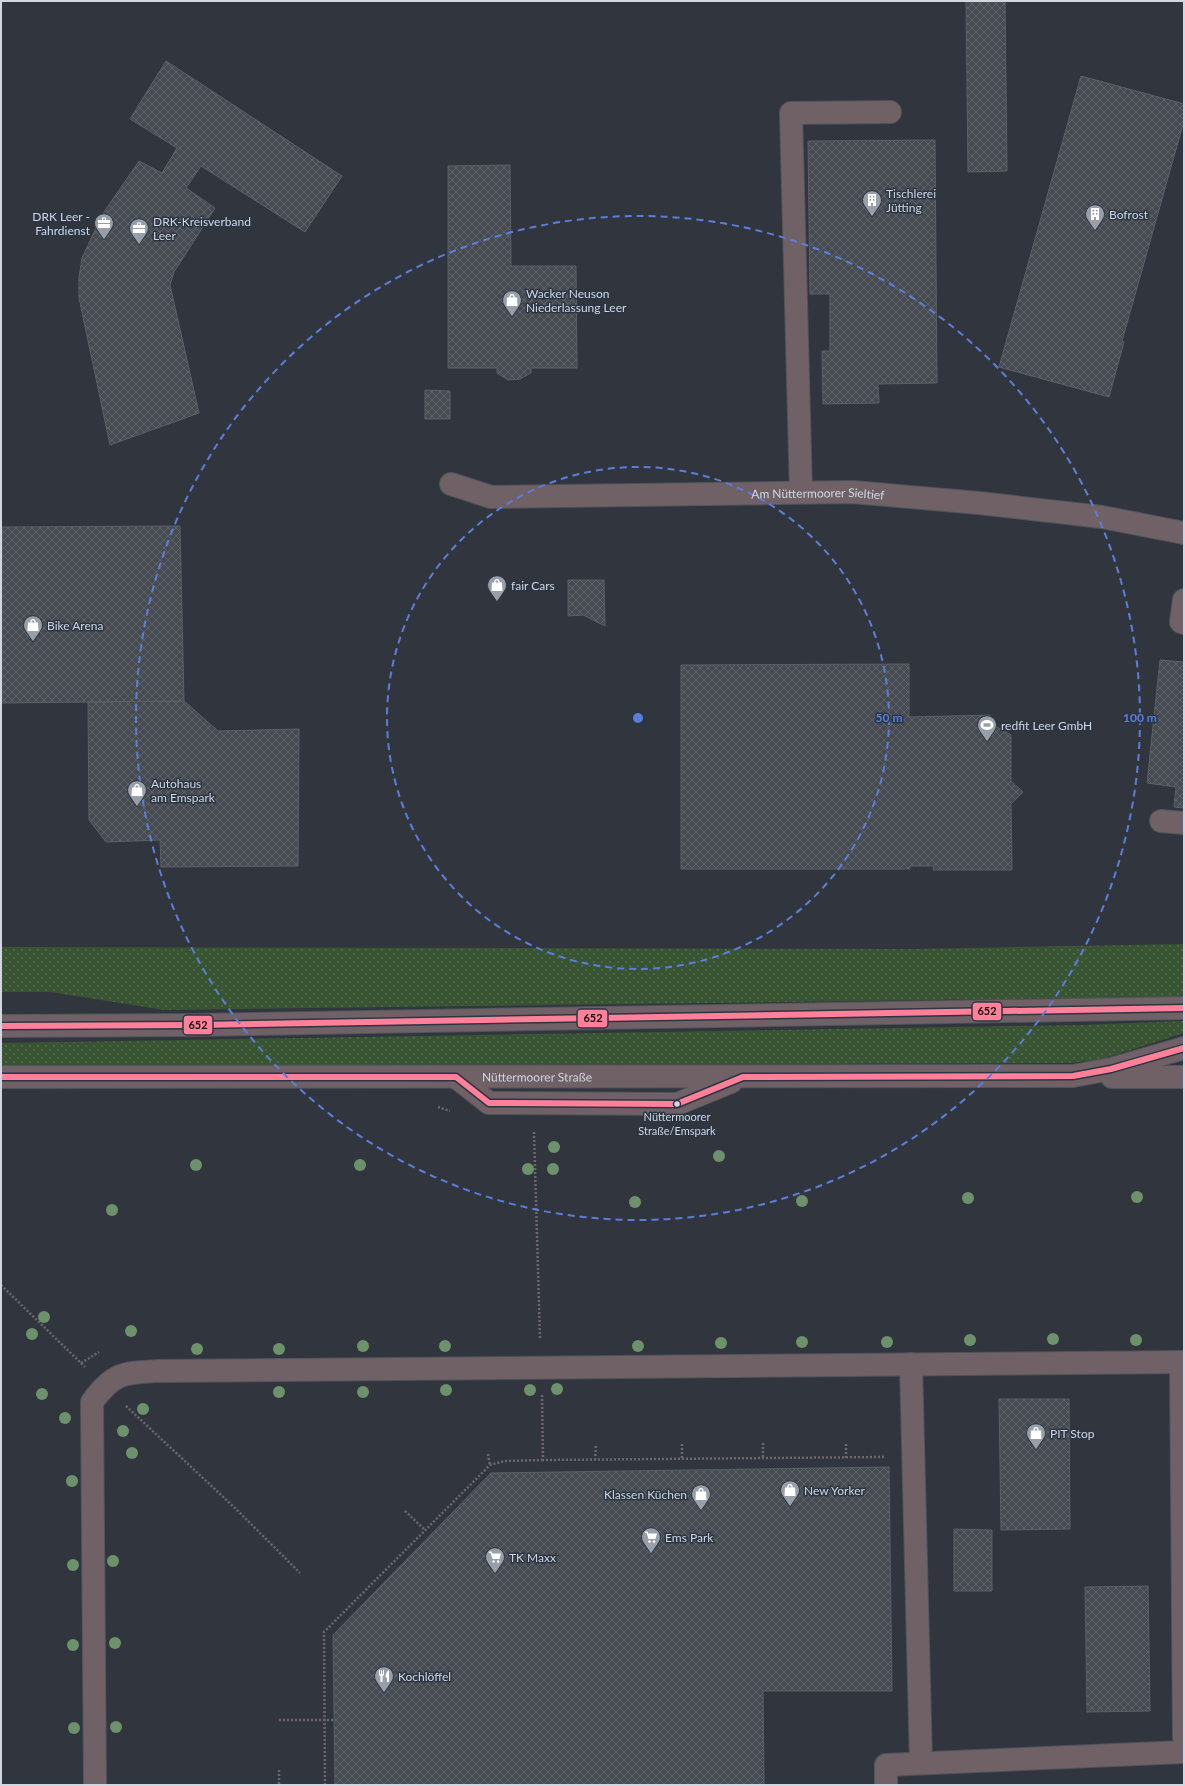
<svg xmlns="http://www.w3.org/2000/svg" width="1185" height="1786" viewBox="0 0 1185 1786" font-family="Lato,sans-serif">
  <style>
    .grass { fill: url(#grass-dots) }
    .building { fill: url(#building-cross-hatch); stroke: #5b6067 }
    .lines { fill: none; stroke-linecap: round; stroke-linejoin: round }
    .minor-casing { stroke: #4f545b; stroke-width: 24 }
    .path { stroke: #6e676d; stroke-width: 2.5; stroke-dasharray: 2 2; stroke-linecap: butt }
    .minor { stroke: #706167; stroke-width: 22 }
    .bus-1-casing { stroke: #2b3544; stroke-width: 9 }
    .bus-1 { stroke: #ff8098; stroke-width: 6 }
    .tree { fill: #6d916a }
    .ring { fill: none; stroke: #5c7edb; stroke-width: 2; stroke-dasharray: 7 5 }
    .bus-dot { fill: #d1d7e1; stroke: #2b3544; stroke-width: 1.5 }
    .labels { text-anchor: middle; dominant-baseline: central; stroke-width: 3; stroke-linejoin: round; paint-order: stroke }
    .bus-label { font-size: 11px; fill: #d1d7e1; stroke: #2b3544 }
    .poi-label { font-size: 12px; fill: #d1d7e1; stroke: #2b3544; text-anchor: start }
    .street-label { font-size: 12px; fill: #d1d7e1; stroke: #2b3544 }
    .centre { fill: #5c7edb; stroke: #2b3544; stroke-width: 2 }
    .ring-label { font-size: 12px; text-anchor: middle; font-weight: bold; fill: #5c7edb; stroke: #2b3544; stroke-width: 3; stroke-linejoin: round; paint-order: stroke }
    .line-badge { stroke: #2b3544; stroke-width: 1.5 }
    .pale-badge-label { font-size: 11px; text-anchor: middle; font-weight: bold; fill: #111 }
  </style>
  <defs>
    <pattern id="grass-dots" width="8" height="8" patternUnits="userSpaceOnUse"><rect width="8" height="8" fill="#395433"/><path d="M2 2h.1M6 6h.1" fill="none" stroke="#556c50" stroke-width="1.8" stroke-linecap="round"/></pattern>
    <pattern id="building-cross-hatch" width="8" height="8" patternUnits="userSpaceOnUse"><rect width="8" height="8" fill="#464b51"/><path d="M0 0l8 8M0 8l8-8" fill="none" stroke="#60646a"/></pattern>
  </defs>
  <rect width="100%" height="100%" fill="#31363e"/>
  <!-- grass -->
  <path class="grass" d="M1184,944V996L1174,997L164,1010L51,992H1V947L914,949Z
    M1184,1021V1033L1099,1060L1068,1063L1,1067V1043L1082,1025Z"/>
  <!-- building -->
  <path class="building" d="M966,1H1005L1007,171L968,172Z
    M166,61L342,176L305,232L201,166L186,188L215,208L174,272L170,285L199,413L110,445L79,298V277L82,258L102,215L139,161L162,173L177,148L130,119Z
    M1081,76L1184,104V121L1122,341L1124,342L1109,397L999,367Z
    M935,140L937,383L878,384L879,403L823,404L822,351H830V294H810L808,141Z
    M510,165L511,266H576L577,368H531V373L520,379L508,380L497,373V368H448V166Z
    M425,390L450,391V419H425Z
    M180,526L184,701L1,703L2,527Z
    M568,580H604L605,626L583,615L568,616Z
    M1160,660L1184,662V808L1174,807L1176,787L1147,783Z
    M909,664V717L990,715V723L1011,735V781L1023,792L1011,804L1012,870H933L934,866H910V869H681V665Z
    M184,701L218,731L299,729L298,866L161,867L160,840L106,842L89,820L88,702Z
    M999,1399H1069L1070,1529L1001,1530Z
    M889,1467L892,1691H763L764,1785H335L333,1635L491,1473Z
    M954,1529L992,1530V1591H954Z
    M1148,1586L1150,1711L1087,1712L1085,1587Z"/>
  <g class="lines">
    <!-- minor casing -->
    <g class="minor-casing">
      <g id="minor">
        <path id="s1" d="M451,484L491,497L853,492L979,503L1102,517L1184,533"/>
        <path d="M801,492L791,113L890,112"/>
        <path d="M1184,600L1181,622L1184,623"/>
        <path d="M1161,821L1184,823"/>
        <path d="M1,1026L195,1025L1184,1008"/>
        <path id="s2" d="M1,1077L1073,1076L1111,1069L1184,1048"/>
        <path d="M456,1077L489,1103L677,1104L731,1082"/>
        <path d="M1112,1077H1184"/>
        <path d="M1181,1362L1184,1737"/>
        <path d="M911,1364L921,1763"/>
        <path d="M95,1785L92,1402C113,1373 123,1373 157,1371L1184,1362"/>
        <path d="M886,1785V1765L1184,1752"/>
      </g>
    </g>
    <!-- path -->
    <path class="path" d="M1,503H2
      M438,1107L450,1111
      M534,1132L540,1338
      M1,1285L85,1367
      M81,1363L99,1352
      M542,1395L543,1460L885,1457
      M126,1406L235,1508L300,1573
      M763,1443V1459
      M682,1444V1459
      M846,1444V1458
      M488,1454L490,1465
      M595,1460L596,1445
      M405,1511L425,1530
      M279,1720H334
      M279,1770V1785
      M325,1785L324,1632L490,1465L505,1461L543,1460"/>
    <!-- minor -->
    <use href="#minor" class="minor"/>
    <!-- bus-1 casing -->
    <g class="bus-1-casing">
      <path id="bus-1" d="M1,1026L195,1025L1184,1008
        M1,1077H456L489,1103L677,1104L743,1077L1073,1076L1111,1069L1184,1048"/>
    </g>
    <!-- bus-1 -->
    <use href="#bus-1" class="bus-1"/>
  </g>
  <!-- trees -->
  <g class="tree">
    <circle cx="554" cy="1147" r="6"/>
    <circle cx="719" cy="1156" r="6"/>
    <circle cx="196" cy="1165" r="6"/>
    <circle cx="360" cy="1165" r="6"/>
    <circle cx="528" cy="1169" r="6"/>
    <circle cx="553" cy="1169" r="6"/>
    <circle cx="1137" cy="1197" r="6"/>
    <circle cx="968" cy="1198" r="6"/>
    <circle cx="802" cy="1201" r="6"/>
    <circle cx="635" cy="1202" r="6"/>
    <circle cx="112" cy="1210" r="6"/>
    <circle cx="44" cy="1317" r="6"/>
    <circle cx="131" cy="1331" r="6"/>
    <circle cx="32" cy="1334" r="6"/>
    <circle cx="1053" cy="1339" r="6"/>
    <circle cx="970" cy="1340" r="6"/>
    <circle cx="1136" cy="1340" r="6"/>
    <circle cx="802" cy="1342" r="6"/>
    <circle cx="887" cy="1342" r="6"/>
    <circle cx="721" cy="1343" r="6"/>
    <circle cx="363" cy="1346" r="6"/>
    <circle cx="445" cy="1346" r="6"/>
    <circle cx="638" cy="1346" r="6"/>
    <circle cx="197" cy="1349" r="6"/>
    <circle cx="279" cy="1349" r="6"/>
    <circle cx="557" cy="1389" r="6"/>
    <circle cx="446" cy="1390" r="6"/>
    <circle cx="530" cy="1390" r="6"/>
    <circle cx="279" cy="1392" r="6"/>
    <circle cx="363" cy="1392" r="6"/>
    <circle cx="42" cy="1394" r="6"/>
    <circle cx="143" cy="1409" r="6"/>
    <circle cx="65" cy="1418" r="6"/>
    <circle cx="123" cy="1431" r="6"/>
    <circle cx="132" cy="1453" r="6"/>
    <circle cx="72" cy="1481" r="6"/>
    <circle cx="113" cy="1561" r="6"/>
    <circle cx="73" cy="1565" r="6"/>
    <circle cx="115" cy="1643" r="6"/>
    <circle cx="73" cy="1645" r="6"/>
    <circle cx="116" cy="1727" r="6"/>
    <circle cx="74" cy="1728" r="6"/>
  </g>
  <!-- distance rings -->
  <g class="ring">
    <circle cx="638" cy="718" r="251"/>
    <circle cx="638" cy="718" r="502"/>
  </g>
  <!-- icons -->
  <defs>
    <g id="building-pin" transform="scale(1)"><path d="M0 17L-7.5 6A9.5 9.5 0 1 1 7.5 6Z" fill="#999fa8" stroke="#2b3544"/><path d="M-4-6H4V6H1V3H-1V6H-4ZM-2.5-4.3h1.7v1.8h-1.7ZM.8-4.3h1.7v1.8H.8ZM-2.5-1h1.7V.8h-1.7ZM.8-1h1.7V.8H.8Z" fill="#fff"/></g>
    <g id="office-pin" transform="scale(1)"><path d="M0 17L-7.5 6A9.5 9.5 0 1 1 7.5 6Z" fill="#999fa8" stroke="#2b3544"/><path d="M-6-3h4V-5.5h4V-3h4V5H-6ZM-1-4.5V-3h2v-1.5ZM-6 0V1H6V0Z" fill="#fff"/></g>
    <g id="shop-pin" transform="scale(1)"><path d="M0 17L-7.5 6A9.5 9.5 0 1 1 7.5 6Z" fill="#999fa8" stroke="#2b3544"/><path d="M-5-2.5h2.3a2.7 3.5 0 0 1 5.4 0H5L5.5 6h-11ZM-1.5-2.5h3a1.5 2.3 0 0 0-3 0Z" fill="#fff"/></g>
    <g id="stadium-pin" transform="scale(1)"><path d="M0 17L-7.5 6A9.5 9.5 0 1 1 7.5 6Z" fill="#999fa8" stroke="#2b3544"/><path d="M0-5a6.5 5 0 1 0 0 10a6.5 5 0 1 0 0-10ZM-3.5-1.8h7v3.6h-7Z" fill="#fff"/></g>
    <g id="supermarket-pin" transform="scale(1)"><path d="M0 17L-7.5 6A9.5 9.5 0 1 1 7.5 6Z" fill="#999fa8" stroke="#2b3544"/><path d="M-6-5.5h2.5l.6 2H6L4.5 2H-2.5L-4.4-4H-6ZM-1.5 3.2a1.3 1.3 0 1 0 .1 0ZM3 3.2a1.3 1.3 0 1 0 .1 0Z" fill="#fff"/></g>
    <g id="restaurant-pin" transform="scale(1)"><path d="M0 17L-7.5 6A9.5 9.5 0 1 1 7.5 6Z" fill="#999fa8" stroke="#2b3544"/><path d="M-5-6h1v4h1v-4h1v4h1v-4h1v5L-1.5 .5V6h-2V.5L-5-1ZM5-6V6H3V1.5H1.5Q1.5-4 5-6Z" fill="#fff"/></g>
  </defs>
  <g fill-rule="evenodd">
    <use href="#building-pin" x="872" y="200"/>
    <use href="#building-pin" x="1095" y="214"/>
    <use href="#office-pin" x="104" y="223"/>
    <use href="#office-pin" x="139" y="228"/>
    <use href="#shop-pin" x="512" y="300"/>
    <use href="#shop-pin" x="497" y="585"/>
    <use href="#shop-pin" x="33" y="625"/>
    <use href="#stadium-pin" x="987" y="725"/>
    <use href="#shop-pin" x="137" y="790"/>
    <use href="#shop-pin" x="1036" y="1433"/>
    <use href="#shop-pin" x="790" y="1490"/>
    <use href="#shop-pin" x="701" y="1494"/>
    <use href="#supermarket-pin" x="651" y="1537"/>
    <use href="#supermarket-pin" x="495" y="1557"/>
    <use href="#restaurant-pin" x="384" y="1676"/>
  </g>
  <!-- markers -->
  <circle class="bus-dot" cx="677" cy="1104" r="3.5"/>
  <g class="labels">
    <!-- bus labels -->
    <g class="bus-label">
      <text x="677" y="1116">Nüttermoorer<tspan x="677" dy="14">Straße/Emspark</tspan></text>
    </g>
    <!-- poi labels -->
    <g class="poi-label">
      <text x="886" y="193">Tischlerei<tspan x="886" dy="14">Jütting</tspan></text>
      <text x="1109" y="214">Bofrost</text>
      <text x="90" y="216" text-anchor="end">DRK Leer -<tspan x="90" dy="14">Fahrdienst</tspan></text>
      <text x="153" y="221">DRK-Kreisverband<tspan x="153" dy="14">Leer</tspan></text>
      <text x="526" y="293">Wacker Neuson<tspan x="526" dy="14">Niederlassung Leer</tspan></text>
      <text x="511" y="585">fair Cars</text>
      <text x="47" y="625">Bike Arena</text>
      <text x="1001" y="725">redfit Leer GmbH</text>
      <text x="151" y="783">Autohaus<tspan x="151" dy="14">am Emspark</tspan></text>
      <text x="1050" y="1433">PIT Stop</text>
      <text x="804" y="1490">New Yorker</text>
      <text x="687" y="1494" text-anchor="end">Klassen Küchen</text>
      <text x="665" y="1537">Ems Park</text>
      <text x="509" y="1557">TK Maxx</text>
      <text x="398" y="1676">Kochlöffel</text>
    </g>
    <!-- street labels -->
    <g class="street-label">
      <text stroke="none"><textPath href="#s1" startOffset="369">Am Nüttermoorer Sieltief</textPath></text>
      <text stroke="none"><textPath href="#s2" startOffset="536">Nüttermoorer Straße</textPath></text>
    </g>
  </g>
  <circle cx="638" cy="718" r="6" class="centre"/>
  <g class="ring-label">
    <text x="889" y="722">50 m</text>
    <text x="1140" y="722">100 m</text>
  </g>
  <g class="line-badge">
    <rect x="972" y="1002" width="30" height="19" rx="4" fill="#ff8098"/>
    <rect x="577" y="1009" width="31" height="19" rx="4" fill="#ff8098"/>
    <rect x="183" y="1015" width="30" height="20" rx="4" fill="#ff8098"/>
  </g>
  <g class="pale-badge-label">
    <text x="987" y="1015">652</text>
    <text x="593" y="1022">652</text>
    <text x="198" y="1029">652</text>
  </g>
  <!-- border -->
  <rect width="1185" height="1786" fill="none" stroke="#d1d7e1" stroke-width="4"/>
</svg>
